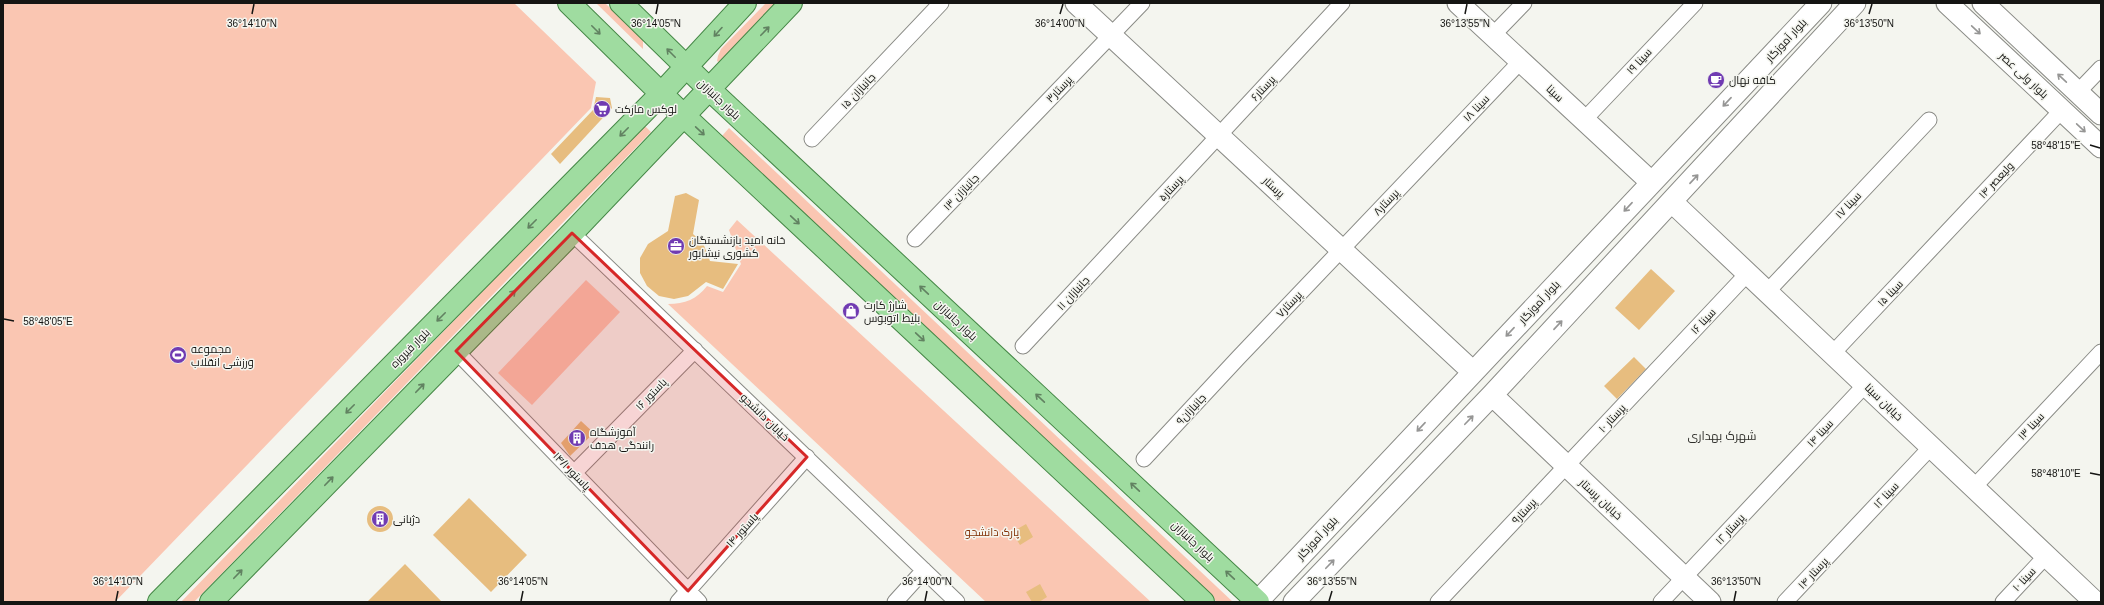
<svg xmlns="http://www.w3.org/2000/svg" width="2104" height="605" viewBox="0 0 2104 605" font-family="Helvetica,Cairo,sans-serif">
  <style>
    .green { fill: #fac6b2 }
    .building { fill: #e7bd7f }
    .lines { fill: none; stroke-linecap: round; stroke-linejoin: round }
    .street-casing { stroke: #8a8b86; stroke-width: 17 }
    .secondary-casing { stroke: #8a8b86; stroke-width: 23 }
    .primary-casing { stroke: #458746; stroke-width: 24 }
    .street { stroke: #fff; stroke-width: 15 }
    .secondary { stroke: #fff; stroke-width: 21 }
    .primary { stroke: #9fdca0; stroke-width: 22 }
    .oneway { stroke: #618261 }
    .oneway2 { stroke: #969695 }
    .marked { fill: #d62828; fill-opacity: 0.2; stroke: #d62828; stroke-width: 3; stroke-linejoin: round }
    .ticks { fill: none; stroke: #151513; stroke-width: 1.5 }
    .labels { text-anchor: middle; dominant-baseline: central; stroke-width: 3; stroke-linejoin: round; paint-order: stroke }
    .street-label { font-size: 11px; fill: #151513; stroke: #f4f5ef }
    .poi-label { font-size: 11px; fill: #151513; stroke: #f4f5ef; text-anchor: start }
    .park-label { font-size: 11px; fill: #812f04; stroke: #f4f5ef }
    .neighbourhood-label { font-size: 12px; fill: #2f2f2b; stroke: #f4f5ef }
    .ticks-label { font-size: 10px; text-anchor: middle; fill: #151513; stroke: #f4f5ef; stroke-width: 3; stroke-linejoin: round; paint-order: stroke }
  </style>
  <rect width="100%" height="100%" fill="#f4f5ef"/>
  <!-- green -->
  <path class="green" d="M3,3H514L596,82L591,108L115,602H3Z
    M596,3H605L643,40V49Z
    M766,3H780L720,63L717,61L718,56L721,49Z
    M644,125L651,132L194,602H181Z
    M729,128L1233,602H1217L722,136Z
    M737,220L1151,602H986L668,304C685,304 697,299 707,286L723,292L741,264L729,230Z
    M586,280L620,312L532,405L498,373Z"/>
  <!-- building -->
  <path class="building" d="M596,97L610,98L612,108L560,164L551,154L593,110Z
    M686,193L699,200L693,234L703,243L710,261L738,264L723,289L706,282L688,296L674,299L659,296L647,286L640,273V258L648,244L668,231L675,196Z
    M1651,269L1675,291L1639,330L1615,308Z
    M1634,357L1646,369L1617,399L1604,386Z
    M581,421L594,433L570,456L561,443Z
    M469,498L527,555L491,592L433,535Z
    M367 519a13 13 0 1 1 26 0a13 13 0 1 1-26 0Z
    M1026,524L1033,537L1020,545L1012,532Z
    M405,564L442,602H367Z
    M1040,584L1047,597L1039,602H1032L1026,592Z"/>
  <g class="lines">
    <!-- street casing -->
    <g class="street-casing">
      <path id="street" d="M1493,35L1524,3
        M2078,92L2101,68
        M1584,120L1695,3
        M812,139L941,3
        M572,233L957,602
        M915,239L1142,3
        M1768,291L1929,120
        M1023,346L1342,3
        M456,351L699,602
        M1833,353L2062,110
        M1144,459L1238,358L1521,61
        M574,473L695,350
        M1974,487L2101,352
        M678,602L807,457
        M895,602L924,570
        M1438,602L1748,273
        M1661,602L1866,384
        M1785,602L1931,447
        M2003,602L2046,556"/>
    </g>
    <!-- secondary casing -->
    <g class="secondary-casing">
      <path id="secondary" d="M1076,3L1473,372
        M1458,3L1651,182
        M1947,3L2101,147
        M1983,3L2101,114
        M1672,202L2095,602
        M1492,395L1710,602
        M1257,602L1821,3
        M1294,602L1492,395L1855,3"/>
    </g>
    <!-- primary casing -->
    <g class="primary-casing">
      <path id="primary" d="M569,3L683,115L1203,602
        M621,3L709,89L1258,602
        M159,602L661,94L745,3
        M211,602L572,233L791,3"/>
    </g>
    <!-- street -->
    <use href="#street" class="street"/>
    <!-- secondary -->
    <use href="#secondary" class="secondary"/>
    <!-- primary -->
    <use href="#primary" class="primary"/>
  </g>
  <!-- one-way arrows -->
  <defs><path id="oneway-shaft" d="M-6 0H5M1.5-3L5.5 0L1.5 3" fill="none" stroke-width="1.6" stroke-linecap="round" stroke-linejoin="round"/></defs>
  <g class="oneway">
    <use href="#oneway-shaft" transform="translate(596 30) rotate(45)"/>
    <use href="#oneway-shaft" transform="translate(765 31) rotate(-46)"/>
    <use href="#oneway-shaft" transform="translate(718 32) rotate(132)"/>
    <use href="#oneway-shaft" transform="translate(671 53) rotate(-135)"/>
    <use href="#oneway-shaft" transform="translate(700 131) rotate(43)"/>
    <use href="#oneway-shaft" transform="translate(624 132) rotate(135)"/>
    <use href="#oneway-shaft" transform="translate(795 220) rotate(43)"/>
    <use href="#oneway-shaft" transform="translate(532 224) rotate(135)"/>
    <use href="#oneway-shaft" transform="translate(924 290) rotate(-137)"/>
    <use href="#oneway-shaft" transform="translate(511 295) rotate(-45)"/>
    <use href="#oneway-shaft" transform="translate(441 317) rotate(135)"/>
    <use href="#oneway-shaft" transform="translate(920 337) rotate(43)"/>
    <use href="#oneway-shaft" transform="translate(420 388) rotate(-46)"/>
    <use href="#oneway-shaft" transform="translate(1040 398) rotate(-137)"/>
    <use href="#oneway-shaft" transform="translate(350 409) rotate(135)"/>
    <use href="#oneway-shaft" transform="translate(329 481) rotate(-46)"/>
    <use href="#oneway-shaft" transform="translate(1135 487) rotate(-137)"/>
    <use href="#oneway-shaft" transform="translate(238 574) rotate(-46)"/>
    <use href="#oneway-shaft" transform="translate(1230 575) rotate(-137)"/>
  </g>
  <g class="oneway2">
    <use href="#oneway-shaft" transform="translate(1976 30) rotate(43)"/>
    <use href="#oneway-shaft" transform="translate(2062 78) rotate(-137)"/>
    <use href="#oneway-shaft" transform="translate(1727 102) rotate(133)"/>
    <use href="#oneway-shaft" transform="translate(2081 128) rotate(43)"/>
    <use href="#oneway-shaft" transform="translate(1694 179) rotate(-47)"/>
    <use href="#oneway-shaft" transform="translate(1628 207) rotate(133)"/>
    <use href="#oneway-shaft" transform="translate(1558 325) rotate(-47)"/>
    <use href="#oneway-shaft" transform="translate(1510 332) rotate(133)"/>
    <use href="#oneway-shaft" transform="translate(1469 420) rotate(-46)"/>
    <use href="#oneway-shaft" transform="translate(1421 427) rotate(133)"/>
    <use href="#oneway-shaft" transform="translate(1330 564) rotate(-46)"/>
  </g>
  <!-- marked area -->
  <path class="marked" d="M572,233L807,457L688,591L456,351Z"/>
  <!-- ticks -->
  <path class="ticks" d="M252,14L254,4M656,14L658,4M1060,14L1063,4M1465,14L1467,4M1869,14L1872,4M2090,145L2100,148M4,319L14,321M2090,473L2100,475M116,601L118,591M521,601L523,591M925,601L927,591M1329,601L1332,591M1734,601L1736,591"/>
  <!-- icons -->
  <defs>
    <g id="cafe-disc" transform="scale(0.9)"><circle r="9.5" fill="#703bb2" stroke="#f4f5ef"/><path d="M-5.5-4.5H6V0H3Q3 3.5 0 3.5H-2.5Q-5.5 3.5-5.5 0ZM3-3.2v2h1.7v-2ZM-6 4.5H4V6H-6Z" fill="#fff"/></g>
    <g id="supermarket-disc" transform="scale(0.9)"><circle r="9.5" fill="#703bb2" stroke="#f4f5ef"/><path d="M-6-5.5h2.5l.6 2H6L4.5 2H-2.5L-4.4-4H-6ZM-1.5 3.2a1.3 1.3 0 1 0 .1 0ZM3 3.2a1.3 1.3 0 1 0 .1 0Z" fill="#fff"/></g>
    <g id="office-disc" transform="scale(0.9)"><circle r="9.5" fill="#703bb2" stroke="#f4f5ef"/><path d="M-6-3h4V-5.5h4V-3h4V5H-6ZM-1-4.5V-3h2v-1.5ZM-6 0V1H6V0Z" fill="#fff"/></g>
    <g id="shop-disc" transform="scale(0.9)"><circle r="9.5" fill="#703bb2" stroke="#f4f5ef"/><path d="M-5-2.5h2.3a2.7 3.5 0 0 1 5.4 0H5L5.5 6h-11ZM-1.5-2.5h3a1.5 2.3 0 0 0-3 0Z" fill="#fff"/></g>
    <g id="stadium-disc" transform="scale(0.9)"><circle r="9.5" fill="#703bb2" stroke="#f4f5ef"/><path d="M0-5a6.5 5 0 1 0 0 10a6.5 5 0 1 0 0-10ZM-3.5-1.8h7v3.6h-7Z" fill="#fff"/></g>
    <g id="building-disc" transform="scale(0.9)"><circle r="9.5" fill="#703bb2" stroke="#f4f5ef"/><path d="M-4-6H4V6H1V3H-1V6H-4ZM-2.5-4.3h1.7v1.8h-1.7ZM.8-4.3h1.7v1.8H.8ZM-2.5-1h1.7V.8h-1.7ZM.8-1h1.7V.8H.8Z" fill="#fff"/></g>
  </defs>
  <g fill-rule="evenodd">
    <use href="#cafe-disc" x="1716" y="80"/>
    <use href="#supermarket-disc" x="602" y="109"/>
    <use href="#office-disc" x="676" y="246"/>
    <use href="#shop-disc" x="851" y="311"/>
    <use href="#stadium-disc" x="178" y="355"/>
    <use href="#building-disc" x="577" y="438"/>
    <use href="#building-disc" x="380" y="519"/>
  </g>
  <g class="labels">
    <!-- street labels -->
    <g class="street-label">
      <text transform="translate(1786 40) rotate(-47)">بلوار آموزگار</text>
      <text transform="translate(1639 61) rotate(-47)">سینا ۱۹</text>
      <text transform="translate(2024 75) rotate(43)">بلوار ولی عصر</text>
      <text transform="translate(1263 88) rotate(-47)">پرستار۶</text>
      <text transform="translate(1059 89) rotate(-46)">پرستار۳</text>
      <text transform="translate(858 91) rotate(-47)">جانبازان ۱۵</text>
      <text transform="translate(1555 93) rotate(43)">سینا</text>
      <text transform="translate(719 99) rotate(43)">بلوار جانبازان</text>
      <text transform="translate(1476 108) rotate(-46)">سینا ۱۸</text>
      <text transform="translate(1996 180) rotate(-47)">ولیعصر ۱۴</text>
      <text transform="translate(1274 187) rotate(43)">پرستار</text>
      <text transform="translate(1171 188) rotate(-47)">پرستار۵</text>
      <text transform="translate(961 192) rotate(-46)">جانبازان ۱۳</text>
      <text transform="translate(1386 202) rotate(-46)">پرستار۸</text>
      <text transform="translate(1848 205) rotate(-47)">سینا ۱۷</text>
      <text transform="translate(1073 293) rotate(-47)">جانبازان ۱۱</text>
      <text transform="translate(1890 293) rotate(-47)">سینا ۱۵</text>
      <text transform="translate(1539 302) rotate(-47)">بلوار آموزگار</text>
      <text transform="translate(1289 304) rotate(-46)">پرستار۷</text>
      <text transform="translate(956 320) rotate(43)">بلوار جانبازان</text>
      <text transform="translate(1703 321) rotate(-47)">سینا ۱۶</text>
      <text transform="translate(410 348) rotate(-45)">بلوار فیروزه</text>
      <text transform="translate(651 394) rotate(-46)">پاستور ۱۶</text>
      <text transform="translate(1884 402) rotate(44)">خیابان سینا</text>
      <text transform="translate(1191 409) rotate(-47)">جانبازان۹</text>
      <text transform="translate(765 417) rotate(44)">خیابان دانشجو</text>
      <text transform="translate(1612 418) rotate(-47)">پرستار ۱۰</text>
      <text transform="translate(2031 426) rotate(-47)">سینا ۱۳</text>
      <text transform="translate(1820 433) rotate(-47)">سینا ۱۴</text>
      <text transform="translate(572 471) rotate(46)">پاستور ۱۴/۱</text>
      <text transform="translate(1886 495) rotate(-47)">سینا ۱۲</text>
      <text transform="translate(1601 499) rotate(43)">خیابان پرستار</text>
      <text transform="translate(1524 511) rotate(-47)">پرستار۹</text>
      <text transform="translate(1730 529) rotate(-47)">پرستار ۱۲</text>
      <text transform="translate(742 530) rotate(-48)">پاستور ۱۴</text>
      <text transform="translate(1317 538) rotate(-47)">بلوار آموزگار</text>
      <text transform="translate(1193 541) rotate(43)">بلوار جانبازان</text>
      <text transform="translate(1813 573) rotate(-47)">پرستار ۱۴</text>
      <text transform="translate(2024 579) rotate(-47)">سینا ۱۰</text>
    </g>
    <!-- poi labels -->
    <g class="poi-label">
      <text x="1729" y="80">کافه نهال</text>
      <text x="615" y="109">لوکس مارکت</text>
      <text x="689" y="240">خانه امید بازنشستگان<tspan x="689" dy="13">کشوری نیشابور</tspan></text>
      <text x="864" y="305">شارژ کارت<tspan x="864" dy="13">بلیط اتوبوس</tspan></text>
      <text x="191" y="349">مجموعه<tspan x="191" dy="13">ورزشی انقلاب</tspan></text>
      <text x="590" y="432">آموزشگاه<tspan x="590" dy="13">رانندگی هدف</tspan></text>
      <text x="393" y="519">دژبانی</text>
    </g>
    <!-- park labels -->
    <g class="park-label">
      <text x="992" y="532">پارک دانشجو</text>
    </g>
    <!-- neighbourhood labels -->
    <g class="neighbourhood-label">
      <text x="1722" y="436">شهرک بهداری</text>
    </g>
  </g>
  <g class="ticks-label">
    <text x="252" y="27">36°14'10"N</text>
    <text x="656" y="27">36°14'05"N</text>
    <text x="1060" y="27">36°14'00"N</text>
    <text x="1465" y="27">36°13'55"N</text>
    <text x="1869" y="27">36°13'50"N</text>
    <text x="2056" y="149">58°48'15"E</text>
    <text x="48" y="325">58°48'05"E</text>
    <text x="2056" y="477">58°48'10"E</text>
    <text x="118" y="585">36°14'10"N</text>
    <text x="523" y="585">36°14'05"N</text>
    <text x="927" y="585">36°14'00"N</text>
    <text x="1332" y="585">36°13'55"N</text>
    <text x="1736" y="585">36°13'50"N</text>
  </g>
  <!-- border -->
  <rect width="2104" height="605" fill="none" stroke="#151513" stroke-width="8"/>
</svg>
